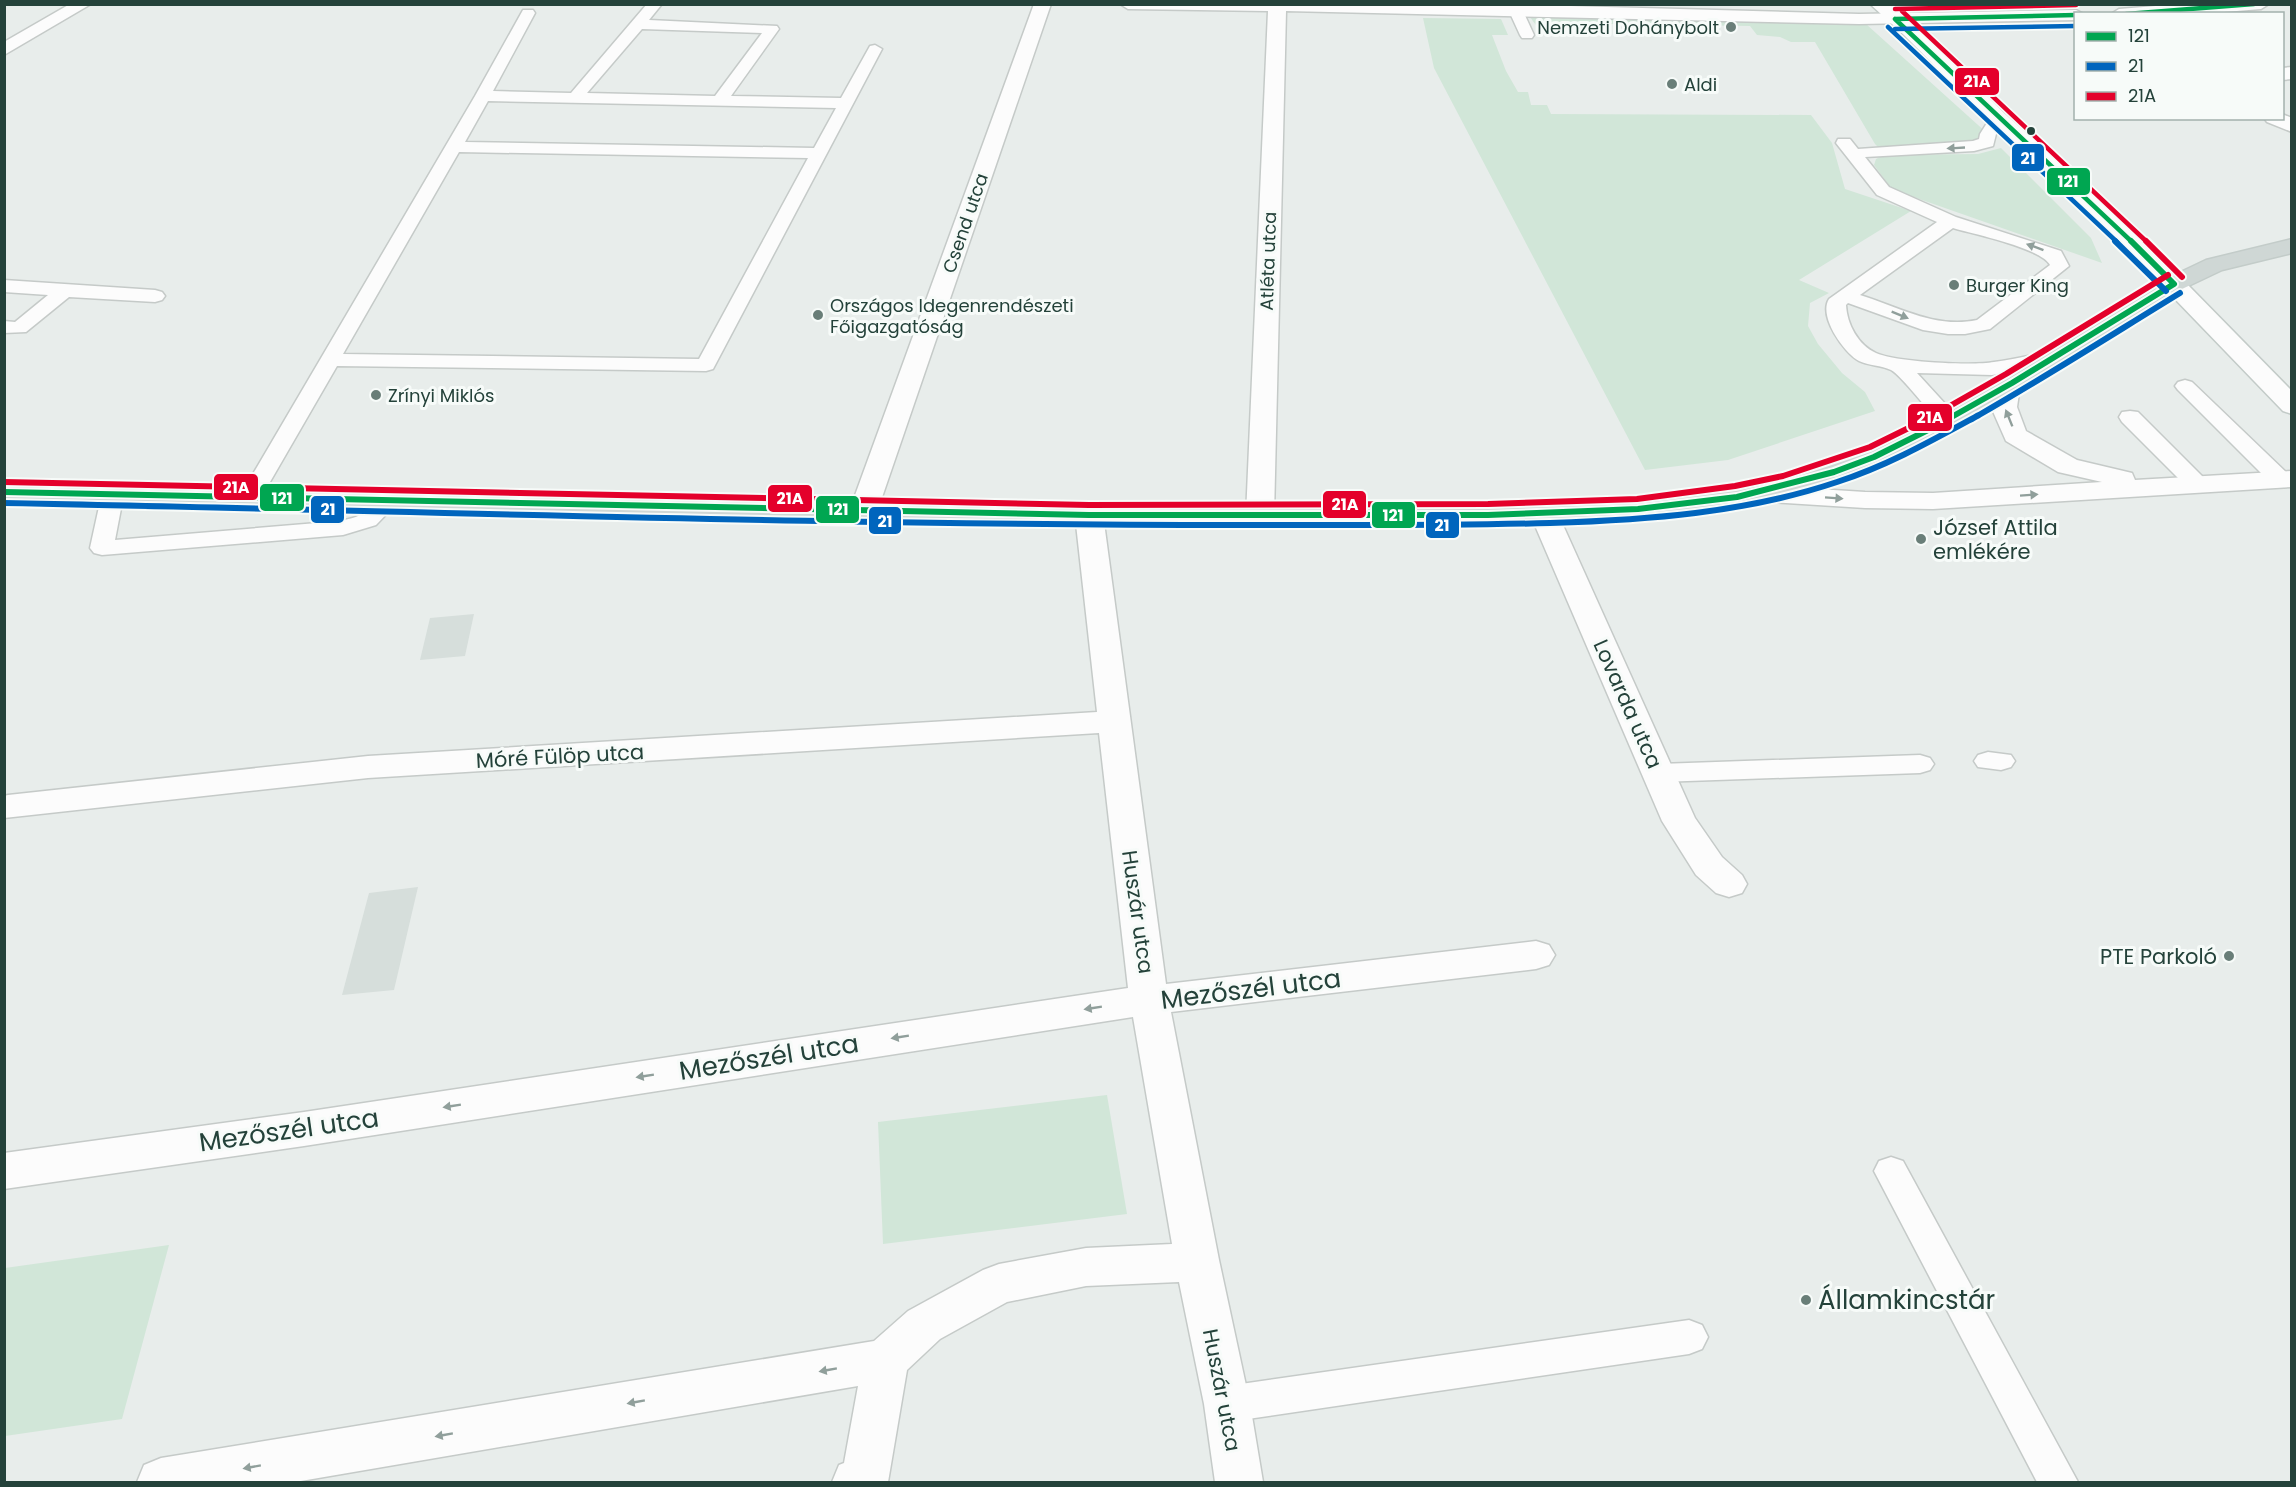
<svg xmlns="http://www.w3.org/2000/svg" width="2296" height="1487" viewBox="0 0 2296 1487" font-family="Poppins,sans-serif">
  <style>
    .built { fill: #d6dedb }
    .green { fill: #d1e6d8 }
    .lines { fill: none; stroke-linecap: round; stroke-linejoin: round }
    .lane-casing { stroke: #c5cac8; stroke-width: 3 }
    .street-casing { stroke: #c5cac8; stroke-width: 3 }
    .secondary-casing { stroke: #c3cbc8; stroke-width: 3 }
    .primary-casing { stroke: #c3ccc9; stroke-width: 3 }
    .lane { fill: #fcfcfc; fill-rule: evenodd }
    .street { fill: #fcfcfc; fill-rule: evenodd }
    .secondary { fill: #fcfcfc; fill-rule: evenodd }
    .primary { fill: #cfd7d5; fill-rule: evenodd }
    .bus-1-far1-casing { stroke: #f7fbf9; stroke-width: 8 }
    .bus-1-casing { stroke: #f7fbf9; stroke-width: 10 }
    .bus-2-far1-casing { stroke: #f7fbf9; stroke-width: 8 }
    .bus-2-casing { stroke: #f7fbf9; stroke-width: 10 }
    .bus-3-far1-casing { stroke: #f7fbf9; stroke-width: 8 }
    .bus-3-casing { stroke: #f7fbf9; stroke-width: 10 }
    .bus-1-far1 { stroke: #00a651; stroke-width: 4.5 }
    .bus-1 { stroke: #00a651; stroke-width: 6 }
    .bus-2-far1 { stroke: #0065bd; stroke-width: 4.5 }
    .bus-2 { stroke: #0065bd; stroke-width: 6 }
    .bus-3-far1 { stroke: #e4002b; stroke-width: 4.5 }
    .bus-3 { stroke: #e4002b; stroke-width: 6 }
    .oneway { fill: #909f9b }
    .poi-dot { fill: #697e78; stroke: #f7fbf9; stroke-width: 2 }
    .bus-dot { fill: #24423a; stroke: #f7fbf9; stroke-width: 2 }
    .labels { text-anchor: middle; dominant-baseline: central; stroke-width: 6; stroke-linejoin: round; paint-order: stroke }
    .far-poi-label { font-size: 18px; fill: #24423a; stroke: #f7fbf9; text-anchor: start }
    .far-street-label { font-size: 18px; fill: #24423a; stroke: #f7fbf9 }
    .poi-label { font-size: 21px; fill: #24423a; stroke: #f7fbf9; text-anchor: start }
    .street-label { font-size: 21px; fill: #24423a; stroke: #f7fbf9 }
    .near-street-label { font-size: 26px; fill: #24423a; stroke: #f7fbf9 }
    .near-poi-label { font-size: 26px; fill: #24423a; stroke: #f7fbf9; text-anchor: start }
    .line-badge { stroke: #f7fbf9; stroke-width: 2 }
    .badge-label { font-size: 16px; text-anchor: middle; font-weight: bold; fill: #fff }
  </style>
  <rect width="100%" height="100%" fill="#e8edeb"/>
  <!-- built -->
  <path class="built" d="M474,614L465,656L420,660L430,618Z
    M418,887L394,990L342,995L369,893Z"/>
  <!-- green -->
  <path class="green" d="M1530,16L1710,18L1866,24L1988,134L1987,142L1879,148L1875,144L1815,42H1791L1780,37L1757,35L1750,26L1554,23L1564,36C1550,34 1536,30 1530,16Z
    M1423,18L1501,19L1508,35H1492L1506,71L1518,92H1528L1531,105H1547L1551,114L1811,115L1832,143L1845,189L1911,211L1799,280L1829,293L1810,303L1808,326L1818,344L1842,373L1865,392L1875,411L1728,460L1645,470L1434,68Z
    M2001,148L2091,238L2102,263L1905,194L1891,188L1874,165L1876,159L1884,155L1978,154Z
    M1107,1095L1127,1214L883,1244L878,1122Z
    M169,1245L122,1419L5,1436V1268Z"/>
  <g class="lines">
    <!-- lane casing -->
    <g class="lane-casing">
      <path id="lane" d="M647,4H662L649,20L777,26L779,29L731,96L841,98L870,46L875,45L882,49L713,369L706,371L337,366L259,501L251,503L243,501L240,496L475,96L523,10H533L535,13L493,91L571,93ZM642,29L762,33L715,96L587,93ZM488,101L836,108L814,148L465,142ZM459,152L808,158L699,359L343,354Z
        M1516,7L1523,11L1534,35L1532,38H1522L1520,35L1509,11Z
        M1998,113L2006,118L1996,134L1993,146L1974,151L1865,157L1889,187L1956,217L2061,251L2069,266L1990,329L1965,334H1948L1923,330L1848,303L1846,305C1847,324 1858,345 1876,353C1896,362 1972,366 1994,362C2017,359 2040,353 2062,349L2069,351L2072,355L2069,359L1992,375L1917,373L1960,420L1957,425L1949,426L1941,425C1931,414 1901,375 1891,370C1881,365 1869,366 1859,361C1844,353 1818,316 1829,299L1937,222L1877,195L1836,143L1838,139H1850L1858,149L1973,141L1979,139L1980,134L1992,115ZM1953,228C1973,234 2041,248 2050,265L1977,320C1935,329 1899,307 1860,295Z
        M4,280L155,290L162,292L165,296L162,300L155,302L69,297L26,332L4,333V321L15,322L48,295L4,292Z
        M2185,380L2192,382L2289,475L2292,479L2289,485L2281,487L2273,485L2178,390L2175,386L2178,382Z
        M2130,411L2138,412L2205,479L2208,484L2205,489L2197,491L2189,489L2122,422L2119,417L2122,412Z
        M113,486L121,488L124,493L115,540L341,521C347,519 355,518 360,515C375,506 378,489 398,494L401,499L376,525L343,535L102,555L94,553L90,548L102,493L105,488Z
        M1988,752L2011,755L2015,761L2011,767L2001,770L1978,767L1974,761L1978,755Z
        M1920,755L1930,758L1934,764L1930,770L1920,773L1659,782L1649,780L1645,773L1649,766L1659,764Z
        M1891,1157L1903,1161L2078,1482H2037L1874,1171L1879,1161Z
        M1689,1320L1702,1325L1708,1337L1702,1349L1689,1354L1227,1422L1213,1417L1208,1404L1213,1391L1227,1386Z"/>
    </g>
    <!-- street casing -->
    <g class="street-casing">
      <path id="street" d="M70,4H91L4,55V42Z
        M1034,4H1051L878,509L874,515L864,517L854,515L850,509Z
        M1120,4H1497L1859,14L2076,10L2084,14H2076V20L1859,24L1286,11L1274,516L1270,522L1260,524L1250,522L1246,516L1268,11L1128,9Z
        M2180,4H2269L2261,9L2200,14H2111L2119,9Z
        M2292,67V79L2282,80V68Z
        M2282,114L2292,118V132L2267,122L2264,118H2282Z
        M2007,378L2016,381L2020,386L2017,407L2026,431L2077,460L2132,473L2135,480L2292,471V487L1933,509L1865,508L1755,501L1745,499L1741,493L1745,487L1755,485L1865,492L1933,493L2102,482L2058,472L2006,441L1991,407L1994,386L1998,381Z
        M1544,506L1554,508L1558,514L1695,818L1722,857L1742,875L1747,884L1742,893L1729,897L1716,893L1696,875L1662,821L1530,514L1534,508Z
        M1089,507L1099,509L1103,515L1166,984L1536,941L1549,945L1555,955L1549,965L1536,969L1171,1012L1219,1260L1250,1404L1263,1482H1215L1204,1404L1179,1282L1086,1286L1007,1302L940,1339L907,1370L888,1482H832L839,1465L844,1463L858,1386L295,1482H137L144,1465L161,1458L874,1341L908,1311L983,1270L999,1264L1086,1248L1172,1244L1133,1017L304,1146L4,1189V1153L304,1112L1128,988L1099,733L368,778L4,818V796L8,795L368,756L1097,712L1075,515L1079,509Z"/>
    </g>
    <!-- secondary casing -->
    <g class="secondary-casing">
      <path id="secondary" d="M1870,4H1889L1916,27L2005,114L2134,230L2292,391V414L2283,411L2118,240L1991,122L1904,35Z"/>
    </g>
    <!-- primary casing -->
    <g class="primary-casing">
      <path id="primary" d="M2292,239V253L2222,270L2182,289L2071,360L1921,446L1844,478L1755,501L1614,519L1544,522L1089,523L4,500V484L1089,507L1544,506L1614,503L1754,485L1824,466L1903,434L2053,350L2166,279L2206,260Z"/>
    </g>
    <!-- lane -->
    <use href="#lane" class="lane"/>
    <!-- street -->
    <use href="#street" class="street"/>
    <!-- secondary -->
    <use href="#secondary" class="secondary"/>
    <!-- primary -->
    <use href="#primary" class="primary"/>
    <!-- bus-1-far1 casing -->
    <g class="bus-1-far1-casing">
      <path id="bus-1-far1" d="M2126,14L2254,4
        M1895,19L2132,242
        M1895,19L2076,15"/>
    </g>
    <!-- bus-1 casing -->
    <g class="bus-1-casing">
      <path id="bus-1" d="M2131,241L2174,284
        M4,492L1089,515H1488L1638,509L1737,497L1834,472L1874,457L1932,428L2012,383L2174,284"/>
    </g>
    <!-- bus-2-far1 casing -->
    <g class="bus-2-far1-casing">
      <path id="bus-2-far1" d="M1888,27L2117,242
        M1895,29L2076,26"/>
    </g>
    <!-- bus-2 casing -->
    <g class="bus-2-casing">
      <path id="bus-2" d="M2115,241L2166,291
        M4,503C415,511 826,525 1236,525C1341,525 1445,526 1550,523C1647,520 1745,513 1837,482C1887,466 1933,440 1979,415C2047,376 2113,334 2180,293"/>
    </g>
    <!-- bus-3-far1 casing -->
    <g class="bus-3-far1-casing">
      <path id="bus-3-far1" d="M1895,9L2076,5
        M1902,11L2147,242"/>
    </g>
    <!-- bus-3 casing -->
    <g class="bus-3-casing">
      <path id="bus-3" d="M2146,241L2182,277
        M4,482L1089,505L1488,504L1637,499L1735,486L1783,476L1870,447L1927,419L2006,374L2168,275"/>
    </g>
    <!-- bus-1-far1 -->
    <use href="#bus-1-far1" class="bus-1-far1"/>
    <!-- bus-1 -->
    <use href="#bus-1" class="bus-1"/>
    <!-- bus-2-far1 -->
    <use href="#bus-2-far1" class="bus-2-far1"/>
    <!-- bus-2 -->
    <use href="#bus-2" class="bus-2"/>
    <!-- bus-3-far1 -->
    <use href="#bus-3-far1" class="bus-3-far1"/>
    <!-- bus-3 -->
    <use href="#bus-3" class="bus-3"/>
  </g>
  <!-- one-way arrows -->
  <defs><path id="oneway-solid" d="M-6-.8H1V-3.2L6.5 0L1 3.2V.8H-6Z" transform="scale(1.5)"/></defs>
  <g class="oneway">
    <use href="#oneway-solid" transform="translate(1956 148) rotate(177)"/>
    <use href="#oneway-solid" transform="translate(2035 247) rotate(-160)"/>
    <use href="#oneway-solid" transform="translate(1900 315) rotate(22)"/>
    <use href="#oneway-solid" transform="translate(2009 418) rotate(-112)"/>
    <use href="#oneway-solid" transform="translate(2029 495) rotate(-4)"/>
    <use href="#oneway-solid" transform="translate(1834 498) rotate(4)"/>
    <use href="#oneway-solid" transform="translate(1093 1008) rotate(171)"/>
    <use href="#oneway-solid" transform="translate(900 1037) rotate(171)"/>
    <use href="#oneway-solid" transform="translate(645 1076) rotate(171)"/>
    <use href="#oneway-solid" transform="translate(452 1106) rotate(171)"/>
    <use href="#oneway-solid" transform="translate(828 1370) rotate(170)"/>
    <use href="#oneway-solid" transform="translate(636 1402) rotate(170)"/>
    <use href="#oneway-solid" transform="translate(444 1435) rotate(170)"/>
    <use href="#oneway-solid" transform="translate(252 1467) rotate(170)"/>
  </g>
  <!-- markers -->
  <g class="poi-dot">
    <circle cx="1731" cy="27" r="6"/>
    <circle cx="1672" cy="84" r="6"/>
    <circle cx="1954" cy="285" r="6"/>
    <circle cx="818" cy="315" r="6"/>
    <circle cx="376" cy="395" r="6"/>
    <circle cx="1921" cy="539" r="6"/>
    <circle cx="2229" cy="956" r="6"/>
    <circle cx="1806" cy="1300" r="6"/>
  </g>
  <circle class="bus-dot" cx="2031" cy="131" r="5"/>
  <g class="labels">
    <!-- far-poi labels -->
    <g class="far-poi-label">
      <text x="1719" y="27" text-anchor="end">Nemzeti Dohánybolt</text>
      <text x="1684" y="84">Aldi</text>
      <text x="1966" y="285">Burger King</text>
      <text x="830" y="305">Országos Idegenrendészeti<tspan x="830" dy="21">Főigazgatóság</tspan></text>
      <text x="388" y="395">Zrínyi Miklós</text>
    </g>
    <!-- far-street labels -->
    <g class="far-street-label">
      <text transform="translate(965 223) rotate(-71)">Csend utca</text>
      <text transform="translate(1268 261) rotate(-88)">Atléta utca</text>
    </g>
    <!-- poi labels -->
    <g class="poi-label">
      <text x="1933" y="527">József Attila<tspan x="1933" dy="24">emlékére</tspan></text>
      <text x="2217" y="956" text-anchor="end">PTE Parkoló</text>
    </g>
    <!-- street labels -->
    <g class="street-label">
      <text transform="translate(1628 704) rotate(66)">Lovarda utca</text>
      <text transform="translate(560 756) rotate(-3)">Móré Fülöp utca</text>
      <text transform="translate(1138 912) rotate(82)">Huszár utca</text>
      <text transform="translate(1222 1390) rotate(79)">Huszár utca</text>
    </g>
    <!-- near-street labels -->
    <g class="near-street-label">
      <text transform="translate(1251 989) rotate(-7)">Mezőszél utca</text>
      <text transform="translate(769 1057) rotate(-9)">Mezőszél utca</text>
      <text transform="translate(289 1130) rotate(-8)">Mezőszél utca</text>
    </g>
    <!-- near-poi labels -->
    <g class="near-poi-label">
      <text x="1818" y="1300">Államkincstár</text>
    </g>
  </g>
  <g class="line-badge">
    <rect x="1954" y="67" width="46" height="29" rx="6" fill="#e4002b"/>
    <rect x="2011" y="143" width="34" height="29" rx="6" fill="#0065bd"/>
    <rect x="2046" y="167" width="45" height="29" rx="6" fill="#00a651"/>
    <rect x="1907" y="403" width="46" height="29" rx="6" fill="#e4002b"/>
    <rect x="213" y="473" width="46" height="28" rx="6" fill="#e4002b"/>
    <rect x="259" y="483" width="46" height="29" rx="6" fill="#00a651"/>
    <rect x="767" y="484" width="46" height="29" rx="6" fill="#e4002b"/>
    <rect x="1322" y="490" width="45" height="29" rx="6" fill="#e4002b"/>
    <rect x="310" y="495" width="35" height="29" rx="6" fill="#0065bd"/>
    <rect x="815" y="495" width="45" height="29" rx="6" fill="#00a651"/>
    <rect x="1371" y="501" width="45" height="28" rx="6" fill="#00a651"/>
    <rect x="868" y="506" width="34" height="29" rx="6" fill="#0065bd"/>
    <rect x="1425" y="511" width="35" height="28" rx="6" fill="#0065bd"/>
  </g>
  <g class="badge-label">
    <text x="1977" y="87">21A</text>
    <text x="2028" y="164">21</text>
    <text x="2068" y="187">121</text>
    <text x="1930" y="423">21A</text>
    <text x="236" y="493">21A</text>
    <text x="282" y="504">121</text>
    <text x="790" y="504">21A</text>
    <text x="1345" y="510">21A</text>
    <text x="328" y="515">21</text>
    <text x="838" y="515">121</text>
    <text x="1393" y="521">121</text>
    <text x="885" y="527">21</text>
    <text x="1442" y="531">21</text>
  </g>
  <!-- border -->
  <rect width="2296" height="1487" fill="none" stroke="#24423a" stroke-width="12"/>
  <!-- legend -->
  <rect x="2074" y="12" width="210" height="108" fill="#f7fbf9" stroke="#a3b1ad" stroke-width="1.5"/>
  <rect x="2086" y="32" width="30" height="9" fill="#00a651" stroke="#a3b1ad" stroke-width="1.5"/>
  <text x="2128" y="42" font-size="18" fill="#24423a">121</text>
  <rect x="2086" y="62" width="30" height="9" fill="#0065bd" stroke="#a3b1ad" stroke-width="1.5"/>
  <text x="2128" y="72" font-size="18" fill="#24423a">21</text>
  <rect x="2086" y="92" width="30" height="9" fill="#e4002b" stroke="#a3b1ad" stroke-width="1.5"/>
  <text x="2128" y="102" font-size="18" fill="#24423a">21A</text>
</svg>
